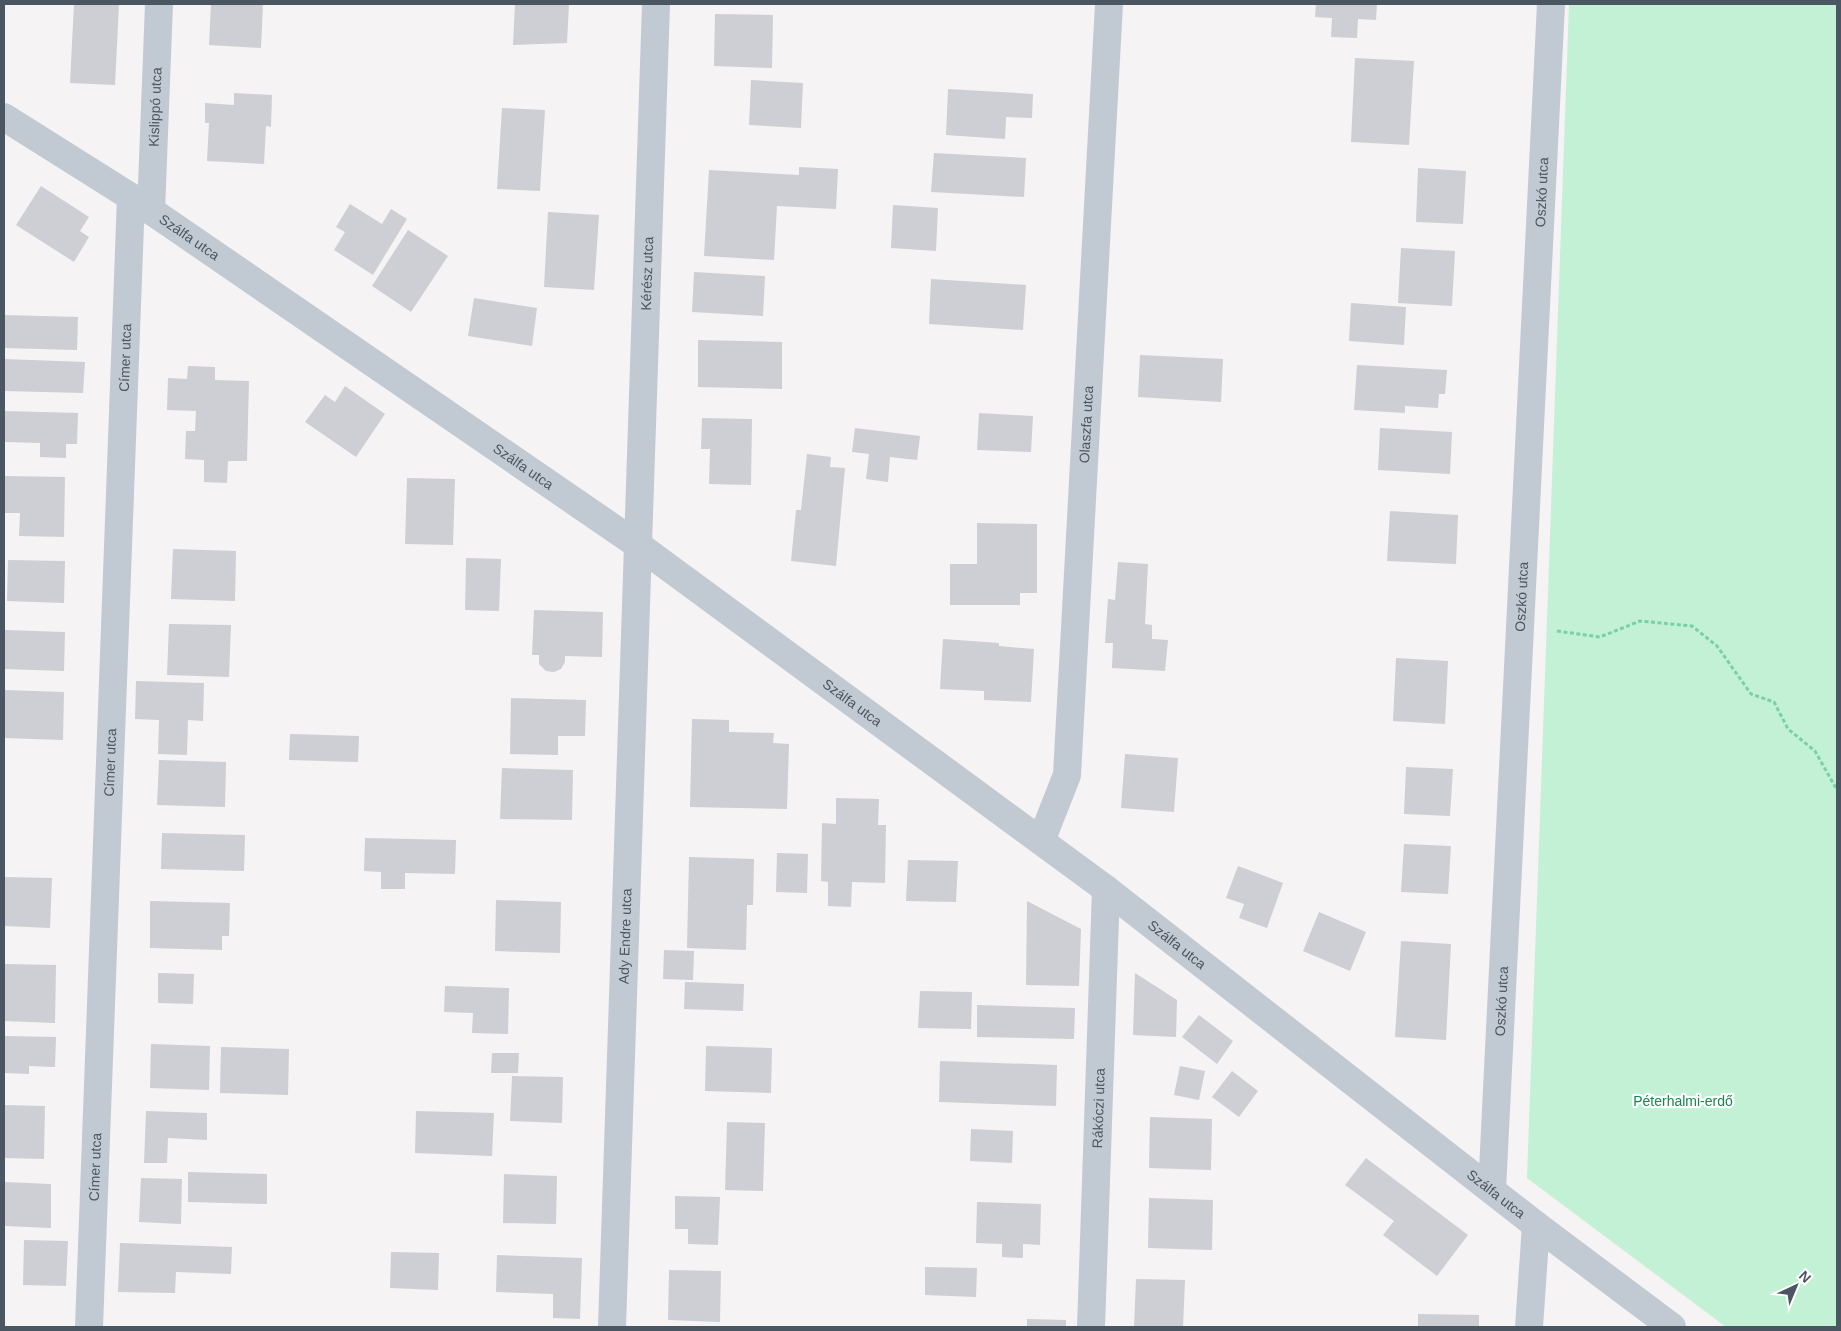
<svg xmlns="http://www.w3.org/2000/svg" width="1841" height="1331" viewBox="0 0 1841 1331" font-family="Helvetica,sans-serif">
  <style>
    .green { fill: #c3f1d5 }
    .building { fill: #cdcfd5 }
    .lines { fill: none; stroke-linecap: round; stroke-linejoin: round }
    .path { stroke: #7ad0a6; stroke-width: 3; stroke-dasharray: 4 2.5; stroke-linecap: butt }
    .street { stroke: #c1cad2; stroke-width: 28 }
    .labels { text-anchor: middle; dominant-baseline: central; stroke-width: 4.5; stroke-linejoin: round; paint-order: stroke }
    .street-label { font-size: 14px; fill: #4a5661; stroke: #fff }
    .park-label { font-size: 14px; fill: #17864f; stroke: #fff }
  </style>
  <rect width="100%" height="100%" fill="#f5f3f3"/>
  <!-- green -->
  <path class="green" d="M1569,4H1837V1327H1726L1527,1178Z"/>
  <!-- building -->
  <path class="building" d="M74,4H119L115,85L70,83Z
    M211,4H263L261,48L209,45Z
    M515,4H569L567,43L513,45Z
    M1316,4H1377L1376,20L1358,19L1357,38L1331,37L1332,18L1315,17Z
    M715,14L773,15L772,68L714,66Z
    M1355,58L1414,61L1409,145L1351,142Z
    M751,80L803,83L801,128L749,125Z
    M948,89L1033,94L1032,118L1006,117L1005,139L946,135Z
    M234,93L272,95L271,127L266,126L264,164L207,161L209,123H205V103L234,105Z
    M502,108L545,110L540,191L497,189Z
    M934,153L1026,158L1024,197L931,192Z
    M799,167L838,169L836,209L777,206L774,260L704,256L709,170L799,175Z
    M1418,168L1466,171L1463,224L1416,222Z
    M41,186L89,217L80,231L89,237L74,262L16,225Z
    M350,204L382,224L391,209L407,219L373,275L334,250L345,232L336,227Z
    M893,205L938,208L936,251L891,248Z
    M548,212L599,215L594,290L544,287Z
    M408,230L448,256L411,312L372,286Z
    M1401,248L1455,251L1452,306L1398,303Z
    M694,272L765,276L763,316L692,312Z
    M931,279L1026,285L1023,330L929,324Z
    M474,298L537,308L532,346L468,336Z
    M1351,303L1406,307L1404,345L1349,341Z
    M4,315L78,317L77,350L4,348Z
    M698,340L782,342V389L698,387Z
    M1140,355L1223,359L1221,402L1138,397Z
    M4,359L85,362L83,393L4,391Z
    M1357,365L1447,370L1445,394H1439L1438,408L1405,406V413L1354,410Z
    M188,366L215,367V380L249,381L247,461H228L227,483L204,482V460L185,459L186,431H195L196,411L167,410L168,378L187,379Z
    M345,386L385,414L356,457L305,422L325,395L335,402Z
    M4,411L78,413L77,444H66V458L40,457V443L4,442Z
    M979,413L1033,416L1031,452L977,450Z
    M702,418L752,419L751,485L709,484L710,449H701Z
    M855,428L920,436L917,460L890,457L888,482L866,479L869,454L852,452Z
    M1380,428L1452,432L1450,474L1378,470Z
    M807,454L831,457L830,467L845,468L836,566L791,561L796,510H801Z
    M4,476L65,477L64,537L19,536L20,513H4Z
    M407,478L455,479L453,545L405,544Z
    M1390,511L1458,515L1456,564L1387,561Z
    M977,523L1037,524V593H1020V605H950V564H977Z
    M173,549L236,551L235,601L171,599Z
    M466,558L501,559L499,611L465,610Z
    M8,560L65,561L64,603L7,601Z
    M1118,562L1148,564L1145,624L1152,625V639L1168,640L1165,671L1112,668L1113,643H1105L1108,599L1115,600Z
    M534,610L603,612L602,657L565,656V662L561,669L554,672L546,671L539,664V655H532Z
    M169,624L231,625L229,677L167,675Z
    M4,630L65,632L64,671L4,669Z
    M943,639L999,643V646L1034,649L1031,702L984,700V691L940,689Z
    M1396,658L1448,661L1445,724L1393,721Z
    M136,681L204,683L203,721L188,720L187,755L158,754L159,720L135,719Z
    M4,690L64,692L63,740L4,738Z
    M511,698L586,700L585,736H558V755L510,754Z
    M692,719L729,720V732L774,733L773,743L789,744L787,809L690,807Z
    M290,734L359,736L358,762L289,760Z
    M1125,754L1178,758L1174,812L1121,808Z
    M159,760L226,762L225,807L157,805Z
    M1406,767L1453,769L1450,816L1404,814Z
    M502,768L573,770L572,820L500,819Z
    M836,798L879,799L878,825H886L885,883L852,882L851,907L828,906V882L821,881L822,823L836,824Z
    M162,833L245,835L244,871L161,869Z
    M365,838L456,840L455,874L405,873V889H381V872L364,871Z
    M1404,844L1451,846L1448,894L1401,892Z
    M777,853L808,854L807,893L776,892Z
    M689,857L754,859L753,905H747L746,950L687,948Z
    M908,860L958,861L956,902L906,901Z
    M1238,866L1283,883L1267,928L1239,918L1244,904L1226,898Z
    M4,877L52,878L50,928L4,926Z
    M496,900L561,902L560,953L495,951Z
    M150,901L230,903L229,936H222V950L150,948Z
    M1027,901L1081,929L1079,986L1026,985Z
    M1319,912L1366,932L1350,971L1303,951Z
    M1401,941L1451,944L1446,1040L1395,1037Z
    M664,950L694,951L693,980L663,979Z
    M4,964L56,965L55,1023L4,1021Z
    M158,973L194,974L193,1004L158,1003Z
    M1135,973L1177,1000L1176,1037L1133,1035Z
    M685,982L744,984L743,1011L684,1009Z
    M445,986L509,988L508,1034L472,1033L473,1013L444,1012Z
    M920,991L972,992L971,1029L918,1028Z
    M977,1005L1075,1008L1074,1039L977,1037Z
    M1199,1015L1233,1041L1217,1064L1182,1037Z
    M4,1036L56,1037L55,1067L29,1066V1074L4,1073Z
    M151,1044L210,1046L209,1090L150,1088Z
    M706,1046L772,1048L771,1093L705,1091Z
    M221,1047L289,1049L288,1095L220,1093Z
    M492,1053H519L518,1073H491Z
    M940,1061L1057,1065L1056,1106L939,1102Z
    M1180,1066L1205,1071L1199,1100L1174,1095Z
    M1232,1071L1258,1091L1239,1117L1212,1097Z
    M512,1076L563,1077L562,1123L510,1121Z
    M4,1105L45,1106L44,1159L4,1158Z
    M146,1111L207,1113V1140L168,1138L167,1163H144Z
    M416,1111L494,1113L492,1156L415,1153Z
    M1150,1117L1212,1119L1211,1170L1149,1168Z
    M727,1122L765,1123L763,1191L725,1190Z
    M971,1129L1013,1131L1012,1163L970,1161Z
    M1366,1158L1468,1235L1437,1276L1383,1235L1394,1221L1345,1185Z
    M188,1172L267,1174V1204L188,1202Z
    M504,1174L557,1176L556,1224L503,1223Z
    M141,1178L182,1179L181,1224L139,1222Z
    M4,1182L51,1184V1228L4,1226Z
    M675,1196L720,1197L718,1245L688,1244V1229H675Z
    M1149,1198L1213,1200L1212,1250L1148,1248Z
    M977,1202L1041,1204L1040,1245L1023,1244V1258L1002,1257V1244L976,1243Z
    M24,1240L68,1241L66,1286L23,1285Z
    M120,1243L232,1247L231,1274L176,1272L175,1293L118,1292Z
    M391,1252L439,1253L438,1290L390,1288Z
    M497,1255L582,1258L580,1319L553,1318V1294L496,1292Z
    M925,1267L977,1268L976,1297L925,1295Z
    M669,1270L721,1271L720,1322L668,1320Z
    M1136,1279L1185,1280L1183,1327H1134Z
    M1418,1314L1479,1315V1327H1418Z
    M1027,1319L1066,1320V1327H1027Z"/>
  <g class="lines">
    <!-- path -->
    <path class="path" d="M1557,631L1600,637L1640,621L1692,626L1717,646L1751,694L1774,702L1788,729L1815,751L1837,790"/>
    <!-- street -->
    <g class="street">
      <path id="s1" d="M4,117L131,197L638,545L1106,889L1536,1225L1672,1327"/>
      <path id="s2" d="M151,211L159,4"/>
      <path id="s3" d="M1041,841L1067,775L1109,4"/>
      <path id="s4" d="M1492,1190L1551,4"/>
      <path id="s5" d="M89,1327L131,197"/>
      <path id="s6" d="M612,1327L656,4"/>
      <path id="s7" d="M1091,1327L1106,889"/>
      <path d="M1529,1327L1536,1225"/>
    </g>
  </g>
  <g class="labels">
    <!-- street labels -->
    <g class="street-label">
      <text stroke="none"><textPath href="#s2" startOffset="104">Kislippó utca</textPath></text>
      <text stroke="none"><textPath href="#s4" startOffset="999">Oszkó utca</textPath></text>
      <text stroke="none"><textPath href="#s1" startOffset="221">Szálfa utca</textPath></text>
      <text stroke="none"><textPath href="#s6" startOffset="1054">Kérész utca</textPath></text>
      <text stroke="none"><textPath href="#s5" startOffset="970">Címer utca</textPath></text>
      <text stroke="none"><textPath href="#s3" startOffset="422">Olaszfa utca</textPath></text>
      <text stroke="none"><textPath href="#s1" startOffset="626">Szálfa utca</textPath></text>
      <text stroke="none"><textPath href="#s4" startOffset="594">Oszkó utca</textPath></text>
      <text stroke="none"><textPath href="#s1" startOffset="1031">Szálfa utca</textPath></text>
      <text stroke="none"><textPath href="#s5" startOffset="565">Címer utca</textPath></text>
      <text stroke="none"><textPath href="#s6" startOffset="391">Ady Endre utca</textPath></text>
      <text stroke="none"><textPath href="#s1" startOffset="1436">Szálfa utca</textPath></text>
      <text stroke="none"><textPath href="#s4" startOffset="189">Oszkó utca</textPath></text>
      <text stroke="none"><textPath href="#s7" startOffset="219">Rákóczi utca</textPath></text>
      <text stroke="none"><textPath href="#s5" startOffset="160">Címer utca</textPath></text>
      <text stroke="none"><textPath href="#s1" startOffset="1841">Szálfa utca</textPath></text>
    </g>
    <!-- park labels -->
    <g class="park-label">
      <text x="1683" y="1101">Péterhalmi-erdő</text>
    </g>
  </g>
  <!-- border -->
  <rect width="1841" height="1331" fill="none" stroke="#4a5661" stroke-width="10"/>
  <!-- north arrow -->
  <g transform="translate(1796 1286) rotate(44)" stroke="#ffffff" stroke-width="4" paint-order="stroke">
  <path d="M0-4L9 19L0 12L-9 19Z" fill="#4a5661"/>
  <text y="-8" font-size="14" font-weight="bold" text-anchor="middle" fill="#4a5661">N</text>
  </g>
</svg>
